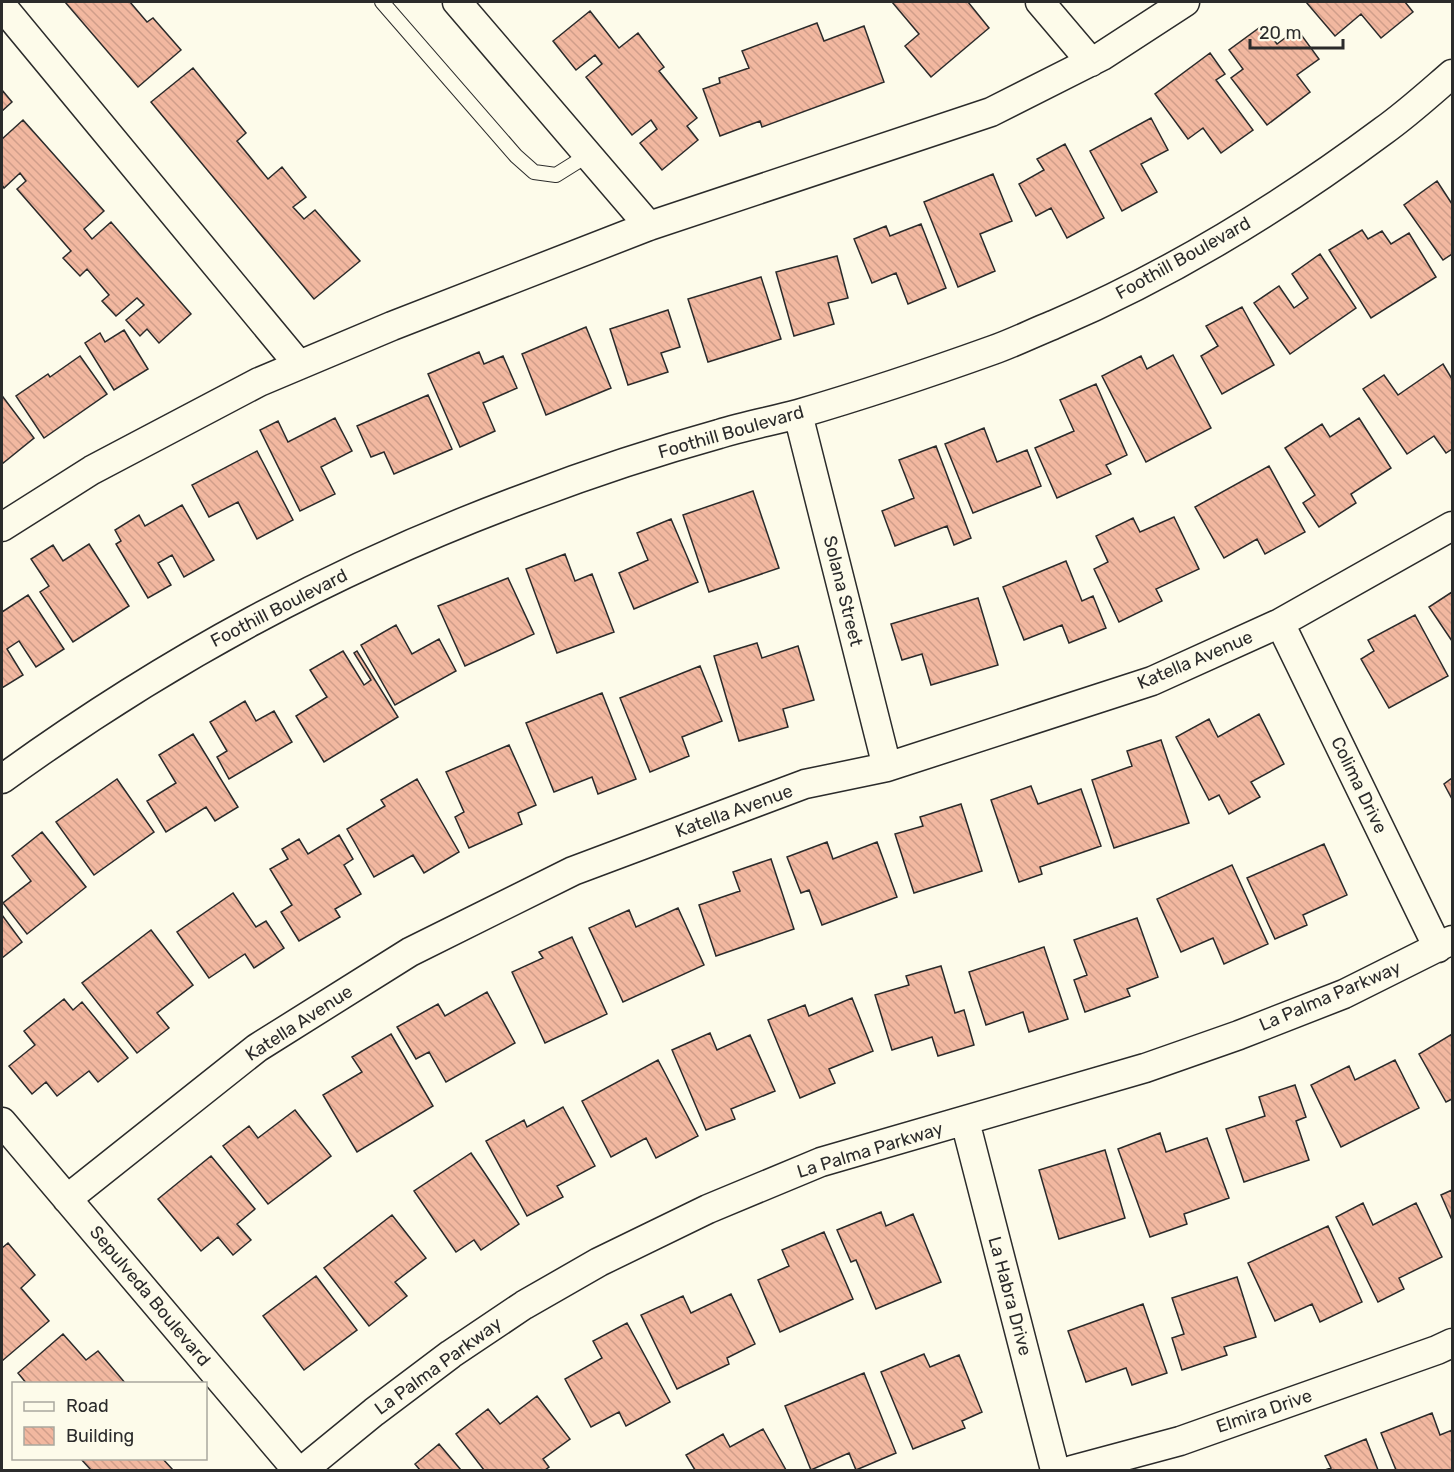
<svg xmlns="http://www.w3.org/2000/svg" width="1454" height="1472" viewBox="0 0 1454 1472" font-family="Rubik,sans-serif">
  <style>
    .building { fill: url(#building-back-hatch); stroke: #2b2b2b; stroke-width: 1.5 }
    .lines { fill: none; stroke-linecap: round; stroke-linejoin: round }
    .lane-casing { stroke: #2b2b2b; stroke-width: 16 }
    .street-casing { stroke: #2b2b2b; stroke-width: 31 }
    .lane { stroke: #fdfbea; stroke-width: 14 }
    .street { stroke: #fdfbea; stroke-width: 28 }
    .labels { text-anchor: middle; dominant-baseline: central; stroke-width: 4.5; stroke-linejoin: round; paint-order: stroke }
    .street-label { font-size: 18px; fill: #2b2b2b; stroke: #fdfbea }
  </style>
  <defs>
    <pattern id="building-back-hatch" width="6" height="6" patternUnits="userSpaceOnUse" patternTransform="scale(1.5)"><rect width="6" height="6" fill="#f2b8a0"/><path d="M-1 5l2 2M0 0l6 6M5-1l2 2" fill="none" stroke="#d09e8a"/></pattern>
  </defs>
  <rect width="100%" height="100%" fill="#fdfbea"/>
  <!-- building -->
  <path class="building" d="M65,2H130L147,22L153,18L181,50L138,87Z
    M892,2H968L989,28L931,77L905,46L919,34Z
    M1306,2H1405L1413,12L1381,38L1361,14L1335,36Z
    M590,11L619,48L638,33L664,67L659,71L697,118L687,126L698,140L662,170L640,143L657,129L651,120L632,135L586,77L602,64L595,55L576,70L553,41Z
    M817,23L824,41L864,26L884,82L762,127L760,121L720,136L703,89L720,83L719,78L749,68L742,51Z
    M1263,25L1277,44L1297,29L1319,59L1297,75L1310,92L1267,125L1231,78L1243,69L1229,50Z
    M1210,53L1225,74L1216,80L1253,130L1221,153L1203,128L1188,139L1155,94Z
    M193,68L246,133L237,141L268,179L282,167L306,197L293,207L304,219L315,210L360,261L314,299L151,102Z
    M2,90L12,102L2,111Z
    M1151,118L1168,150L1141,164L1157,192L1122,211L1090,151Z
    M23,120L104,211L84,229L92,239L111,222L191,314L159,343L147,329L140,336L126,320L144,305L137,298L116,316L102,301L109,295L87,269L80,276L63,258L71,251L17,189L26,181L20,173L4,188L2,185V139Z
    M1065,144L1104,218L1067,238L1051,208L1036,216L1019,184L1044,170L1037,159Z
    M993,174L1012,221L980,234L995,271L958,287L924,202Z
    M1437,181L1452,204V254L1443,260L1404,205Z
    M921,224L946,288L908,304L896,273L872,283L854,239L886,226L890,236Z
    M1362,230L1368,239L1382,231L1391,244L1409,233L1436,277L1371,318L1329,250Z
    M1320,254L1356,308L1290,354L1254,303L1279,286L1294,308L1308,298L1292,274Z
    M837,256L848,298L828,303L834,324L794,336L776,272Z
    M761,277L781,339L708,362L688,299Z
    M1242,307L1274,365L1222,394L1201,356L1218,346L1206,326Z
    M668,310L680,347L661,353L668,372L628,385L610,329Z
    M586,327L611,388L546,415L522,354Z
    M124,330L148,369L114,390L85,343L100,333L105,342Z
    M479,352L484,364L503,356L517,388L483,403L495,431L460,447L428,374Z
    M1173,355L1211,428L1146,462L1102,376L1141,356L1147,369Z
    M80,356L107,394L44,438L16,396L48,374L50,377Z
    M1443,364L1452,379V449L1446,453L1434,436L1407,454L1363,389L1384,375L1398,395Z
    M1096,384L1127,455L1106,465L1111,474L1057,498L1035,448L1074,431L1060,400Z
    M428,395L452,449L394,474L384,452L371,457L357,426Z
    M3,397L34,438L2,464V398Z
    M335,418L352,451L321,467L335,494L300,511L260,430L278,421L288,442Z
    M1359,418L1391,468L1351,494L1356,503L1319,527L1303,503L1315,495L1285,448L1322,424L1330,437Z
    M984,428L997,462L1027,450L1041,486L973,513L945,444Z
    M936,446L971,538L954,545L947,526L895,546L882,511L914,498L899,460Z
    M257,451L293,520L257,539L238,502L209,517L192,485Z
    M1269,466L1305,532L1265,554L1257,539L1224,558L1195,507Z
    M753,491L779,568L709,592L683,515Z
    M182,505L214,560L184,577L172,555L158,563L171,585L148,598L116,544L121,541L115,530L139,515L145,526Z
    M1174,517L1199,569L1156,589L1162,601L1119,622L1094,569L1108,562L1096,536L1133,518L1140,532Z
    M671,519L698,582L634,609L619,573L648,560L637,533Z
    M89,544L129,606L73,642L40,592L49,586L31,559L53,545L63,561Z
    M565,554L575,581L592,574L614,632L557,653L526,569Z
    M1066,561L1082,601L1093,596L1106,628L1069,643L1062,625L1024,640L1003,587Z
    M508,578L534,634L465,666L438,606Z
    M1452,592V641L1429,607Z
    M28,595L64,649L36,667L19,641L7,649L23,675L2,688V612Z
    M978,598L998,665L931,685L922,654L902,660L891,624Z
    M1415,615L1448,676L1389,708L1361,659L1374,651L1368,640Z
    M396,625L412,654L439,639L456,671L395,705L361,645Z
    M757,643L762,658L798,646L814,700L783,709L788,727L739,741L714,656Z
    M343,651L364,685L371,680L354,653L357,651L398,717L324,762L296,716L327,697L310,670Z
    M700,666L722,721L682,737L689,756L650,772L620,698Z
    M602,693L636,779L598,794L592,777L554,792L526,723Z
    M245,701L256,721L274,711L292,742L229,779L217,757L227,751L210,722Z
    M1259,714L1284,764L1251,782L1260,797L1229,814L1219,795L1209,800L1176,737L1209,719L1218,737Z
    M193,734L238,807L215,821L206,807L166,832L147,801L176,783L159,755Z
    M1161,740L1189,823L1114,848L1092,780L1132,766L1127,751Z
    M509,745L536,805L518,813L522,824L469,848L455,817L464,812L446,772Z
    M1452,778V799L1444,784Z
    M117,779L154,832L94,875L56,822Z
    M417,779L459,852L424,873L413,855L374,877L347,829L385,806L381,800Z
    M1031,786L1038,804L1081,789L1101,846L1040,867L1042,874L1019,882L991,800Z
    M961,804L982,871L914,893L895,834L923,826L920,817Z
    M42,832L86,887L27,934L3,903L31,881L12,856Z
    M339,835L353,859L344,865L361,894L335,909L340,917L299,941L281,912L292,905L270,869L288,859L282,849L299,839L308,854Z
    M827,842L833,859L877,842L897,897L822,925L809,890L801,893L787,857Z
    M1324,844L1347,895L1303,915L1307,925L1275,939L1247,878Z
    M771,859L794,929L716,956L699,905L740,891L733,872Z
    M1232,865L1268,944L1224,964L1213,938L1181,952L1157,899Z
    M233,893L256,927L266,921L284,948L254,968L245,954L209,978L177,932Z
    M678,908L704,965L623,1002L589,928L629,910L636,927Z
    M2,915L22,942L2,958Z
    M1137,918L1158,977L1127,989L1130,996L1085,1012L1074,980L1087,975L1074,940Z
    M151,930L193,985L157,1013L169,1028L137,1053L82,983Z
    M572,937L607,1014L545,1043L512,972L543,958L539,952Z
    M1044,947L1068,1019L1029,1032L1023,1012L986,1025L969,972Z
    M941,966L955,1013L964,1010L974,1045L938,1056L932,1037L892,1050L875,995L909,985L906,976Z
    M487,992L515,1043L446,1082L429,1052L416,1059L397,1027L438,1004L445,1016Z
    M852,998L873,1051L829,1069L835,1083L800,1098L768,1020L805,1005L809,1016Z
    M64,999L73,1010L82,1002L128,1058L98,1082L89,1071L57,1096L46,1082L32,1094L9,1066L35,1045L24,1031Z
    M710,1033L717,1050L750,1035L775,1091L731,1109L735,1119L706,1130L672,1050Z
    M391,1034L433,1106L357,1152L323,1095L362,1072L352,1057Z
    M1452,1034V1099L1446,1102L1419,1054Z
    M658,1060L698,1136L656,1158L646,1138L611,1157L582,1101Z
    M1395,1060L1419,1108L1341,1147L1311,1085L1349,1066L1355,1080Z
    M1295,1085L1306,1117L1296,1121L1309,1160L1244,1182L1226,1129L1265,1116L1259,1097Z
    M563,1107L595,1166L557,1186L563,1197L527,1216L486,1141L524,1120L527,1127Z
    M295,1110L331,1156L268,1204L223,1146L249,1126L258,1138Z
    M1160,1133L1166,1152L1207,1138L1229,1198L1184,1214L1187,1224L1150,1237L1118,1149Z
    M1105,1150L1125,1218L1059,1239L1039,1170Z
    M471,1153L519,1224L481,1250L474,1240L456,1252L414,1191Z
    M211,1156L255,1209L237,1224L251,1240L233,1255L218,1237L201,1251L158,1199Z
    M1452,1190V1220L1441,1195Z
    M1363,1203L1373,1225L1416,1203L1442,1257L1399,1278L1404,1289L1378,1302L1336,1217Z
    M881,1212L886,1226L913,1214L941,1282L876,1309L856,1260L851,1262L837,1230Z
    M392,1215L426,1258L395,1282L407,1296L369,1326L324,1268Z
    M1328,1226L1362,1302L1320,1322L1312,1304L1275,1321L1248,1263Z
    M824,1232L853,1299L780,1332L758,1280L789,1266L782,1250Z
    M8,1243L35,1275L21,1288L49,1321L2,1361V1248Z
    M316,1276L357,1330L304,1370L263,1316Z
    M1237,1277L1256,1337L1224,1347L1227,1355L1182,1370L1172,1338L1184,1334L1172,1298Z
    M731,1294L755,1344L727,1358L729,1364L677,1389L641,1315L683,1296L691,1313Z
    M1143,1304L1167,1373L1132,1385L1126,1368L1086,1382L1068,1331Z
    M627,1323L670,1402L626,1426L619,1412L591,1427L565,1379L602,1358L593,1341Z
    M63,1334L86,1360L98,1351L126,1384H27L18,1373Z
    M924,1354L930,1367L959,1355L982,1412L962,1421L965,1428L913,1449L881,1372Z
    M864,1373L896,1453L856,1470L849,1453L811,1470L785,1406Z
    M537,1396L570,1439L543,1459L549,1467L545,1470H484L456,1434L488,1409L500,1424Z
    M1432,1413L1440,1435L1452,1430V1470H1396L1381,1433Z
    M763,1429L786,1470H695L686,1455L723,1434L730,1447Z
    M1366,1439L1378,1470H1325L1331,1468L1325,1456Z
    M439,1444L461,1470H420L415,1464Z
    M80,1458H162L173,1470H91Z"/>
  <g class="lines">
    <!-- lane casing -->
    <g class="lane-casing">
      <path id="lane" d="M382,2L516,156L534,172L556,175L588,155"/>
    </g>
    <!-- street casing -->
    <g class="street-casing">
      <path id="street" d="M457,2L649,226
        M1040,2L1091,62
        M2,6L299,365
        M798,414L887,767
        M2,527L92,470L259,382L392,326L649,226L991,112L1102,56L1185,2
        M1280,623L1438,948
        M2,779C166,660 334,569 525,498C588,474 654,452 719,434C745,426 772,421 798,414C863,395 929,373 993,350C1013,343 1033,333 1053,325C1170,275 1281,207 1383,131C1407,114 1430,93 1452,74
        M965,1121L1055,1470
        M2,1122L297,1470
        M67,1199L257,1048L410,952L573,871L805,784L887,767L1152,681L1280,623L1452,526
        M303,1470L374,1412L451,1354L524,1305L599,1262L708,1209L821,1162L1145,1068L1239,1035L1344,994L1452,940
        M1072,1470L1180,1441L1437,1350L1452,1343"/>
    </g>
    <!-- lane -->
    <use href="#lane" class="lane"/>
    <!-- street -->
    <use href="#street" class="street"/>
  </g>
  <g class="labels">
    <!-- street labels -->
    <g class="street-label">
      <text transform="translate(1183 258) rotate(-29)">Foothill Boulevard</text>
      <text transform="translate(731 432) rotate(-16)">Foothill Boulevard</text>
      <text transform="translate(843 591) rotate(76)">Solana Street</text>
      <text transform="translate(279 608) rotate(-27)">Foothill Boulevard</text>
      <text transform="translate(1195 660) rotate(-23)">Katella Avenue</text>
      <text transform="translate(1359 785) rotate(64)">Colima Drive</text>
      <text transform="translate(734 811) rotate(-20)">Katella Avenue</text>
      <text transform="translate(1330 996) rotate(-23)">La Palma Parkway</text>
      <text transform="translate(299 1023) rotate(-33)">Katella Avenue</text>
      <text transform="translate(870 1150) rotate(-17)">La Palma Parkway</text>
      <text transform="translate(150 1296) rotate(50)">Sepulveda Boulevard</text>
      <text transform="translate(1010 1296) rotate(75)">La Habra Drive</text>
      <text transform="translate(438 1366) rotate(-36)">La Palma Parkway</text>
      <text transform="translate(1264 1411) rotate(-19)">Elmira Drive</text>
    </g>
  </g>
  <!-- border -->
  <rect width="1454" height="1472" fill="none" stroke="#2b2b2b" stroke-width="6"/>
  <!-- legend -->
  <rect x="12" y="1382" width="195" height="78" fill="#fdfbea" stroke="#a9a89e" stroke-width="1.5"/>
  <rect x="24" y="1402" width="30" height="9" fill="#fdfbea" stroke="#a9a89e" stroke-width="1.5"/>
  <text x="66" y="1412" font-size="18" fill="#2b2b2b">Road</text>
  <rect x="24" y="1427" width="30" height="18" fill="url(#building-back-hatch)" stroke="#a9a89e" stroke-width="1.5"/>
  <text x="66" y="1442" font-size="18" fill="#2b2b2b">Building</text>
  <!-- scale -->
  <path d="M1250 39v9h93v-9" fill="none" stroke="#2b2b2b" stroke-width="3"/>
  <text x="1259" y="39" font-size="18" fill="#2b2b2b" stroke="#fdfbea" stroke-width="4.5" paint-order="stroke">20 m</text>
</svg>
